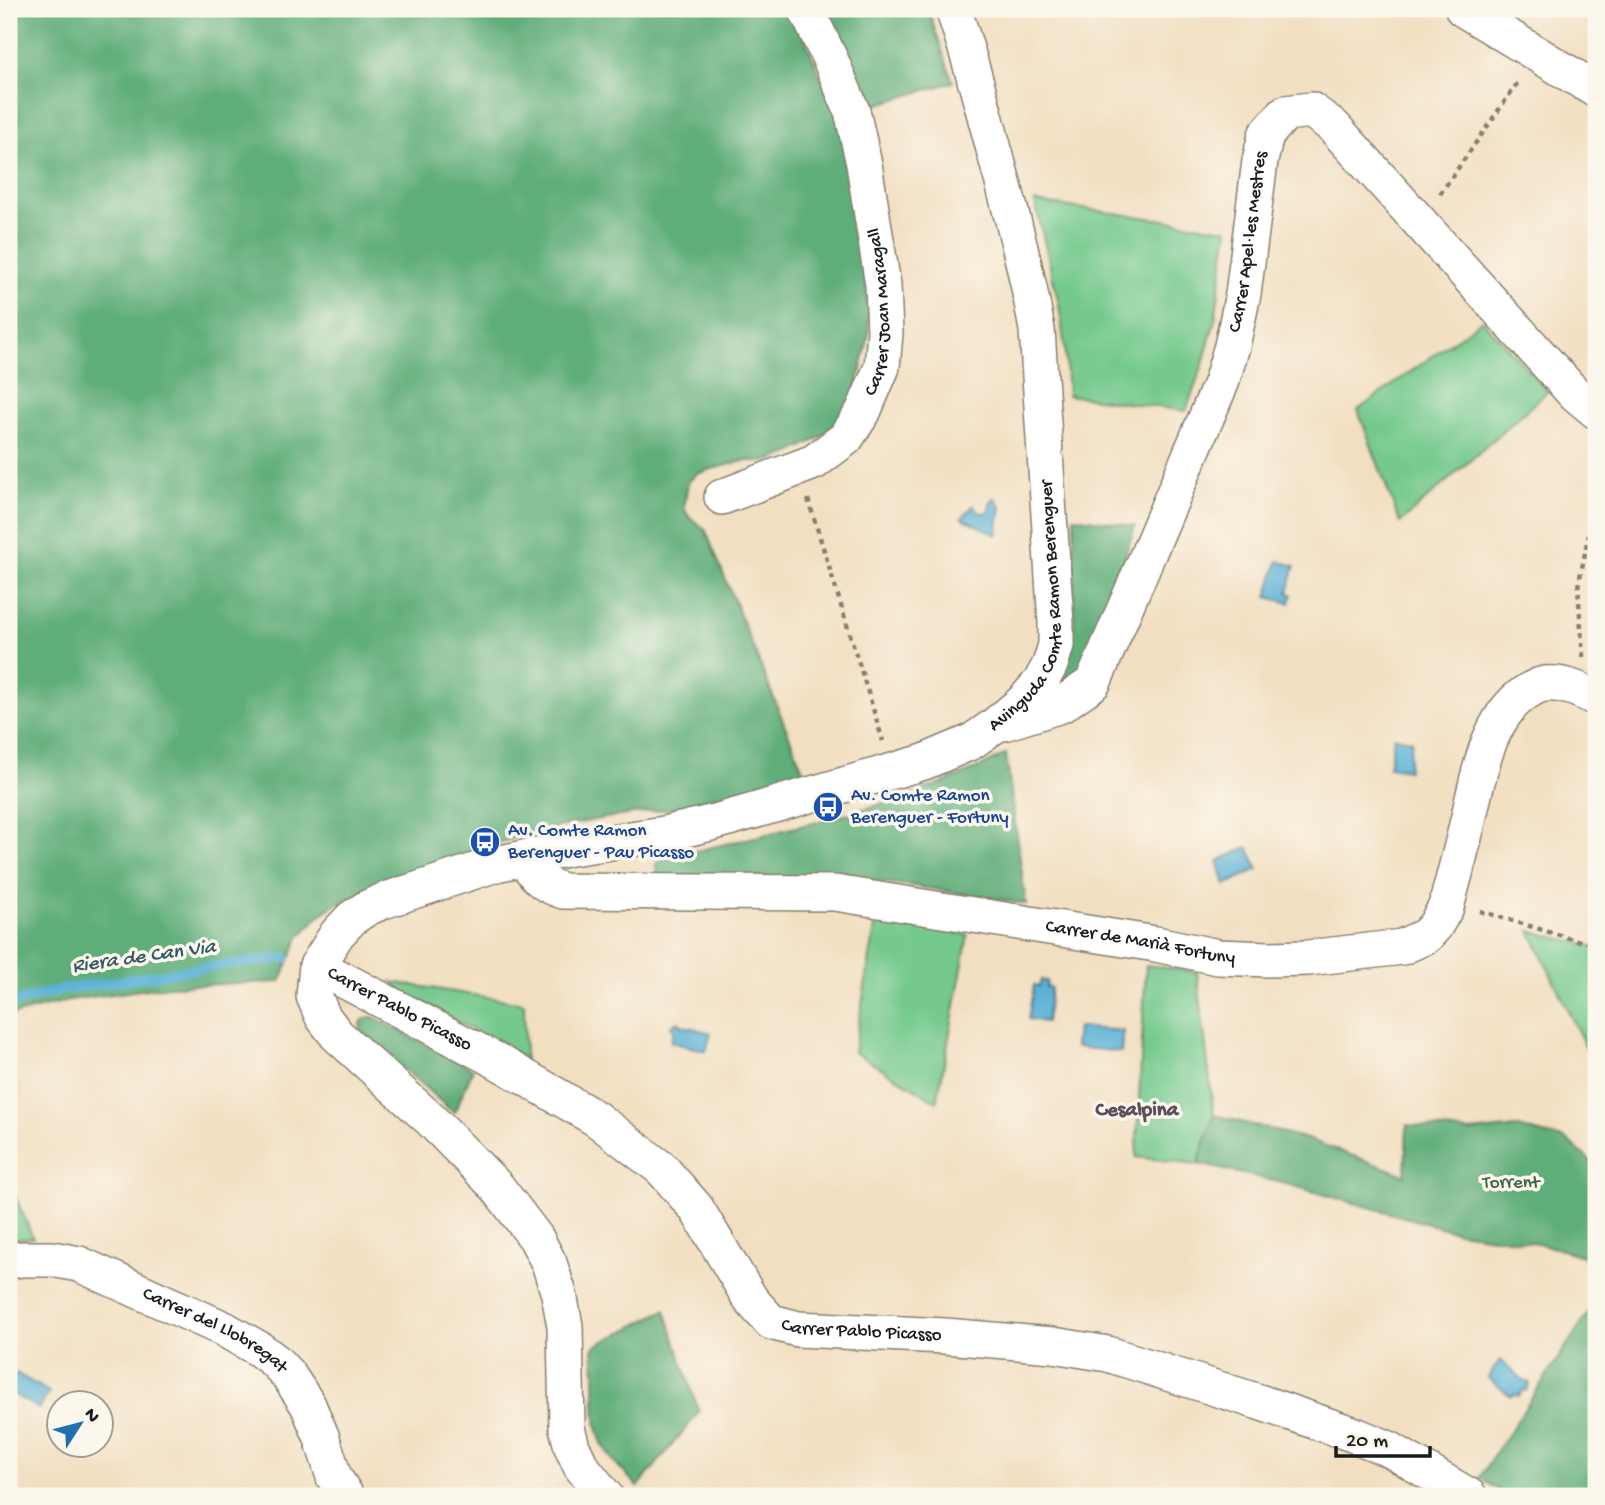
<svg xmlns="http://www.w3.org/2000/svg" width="1605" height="1505" viewBox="0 0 1605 1505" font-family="'Gochi Hand',sans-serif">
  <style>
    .green { fill: #74c98d; stroke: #487254; stroke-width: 2 }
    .forest { fill: #5fad78; stroke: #3e644a; stroke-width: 2 }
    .water { fill: #59b1d6; stroke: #3a6679; stroke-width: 2 }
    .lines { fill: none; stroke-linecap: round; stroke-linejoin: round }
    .stream { stroke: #59b1d6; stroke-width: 10 }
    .minor-casing { stroke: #877e6e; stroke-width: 38 }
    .path { stroke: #877e6e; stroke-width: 4.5; stroke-dasharray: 5 5; stroke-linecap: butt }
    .minor { stroke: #fff; stroke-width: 35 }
    .labels { text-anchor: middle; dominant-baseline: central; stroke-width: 7; stroke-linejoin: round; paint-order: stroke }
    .street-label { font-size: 19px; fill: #1c1c1c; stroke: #fbf7ec }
    .transit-label { font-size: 19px; fill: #164399; stroke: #fbf7ec; text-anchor: start }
    .park-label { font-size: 19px; fill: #3f6149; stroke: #fbf7ec }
    .water-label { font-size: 21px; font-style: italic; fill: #345866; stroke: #fbf7ec }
    .neighbourhood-label { font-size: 21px; font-weight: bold; fill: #5d4f5a; stroke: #fbf7ec }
  </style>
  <rect width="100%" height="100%" fill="#fbf7ec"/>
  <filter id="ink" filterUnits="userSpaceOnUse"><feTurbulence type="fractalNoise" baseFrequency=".0143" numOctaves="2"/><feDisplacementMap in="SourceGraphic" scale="14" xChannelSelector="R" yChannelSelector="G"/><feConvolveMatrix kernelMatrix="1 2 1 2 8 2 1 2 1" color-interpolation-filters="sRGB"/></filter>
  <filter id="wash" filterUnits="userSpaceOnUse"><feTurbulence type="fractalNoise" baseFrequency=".00686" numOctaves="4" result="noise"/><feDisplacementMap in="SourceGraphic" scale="28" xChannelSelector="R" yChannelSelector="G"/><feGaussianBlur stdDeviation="1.57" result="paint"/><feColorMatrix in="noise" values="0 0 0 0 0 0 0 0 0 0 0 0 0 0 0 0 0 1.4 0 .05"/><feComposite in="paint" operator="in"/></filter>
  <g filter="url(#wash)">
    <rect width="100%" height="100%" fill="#f2dfc1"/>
    <!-- green -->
    <path class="green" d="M1035,202L1228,229L1215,320L1203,364L1186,411L1068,395L1065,349L1059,304Z
      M1482,320L1548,391L1400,523L1358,410Z
      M876,921L968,935L937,1102L854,1052Z
      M1530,931L1596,947V1069Z
      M1146,965L1197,972L1214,1115L1198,1164L1136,1157Z
      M392,982L524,1003L525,1059L405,993Z
      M9,1182L33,1238L9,1240Z"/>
    <!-- forest -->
    <path class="forest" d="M9,9H793L852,153L864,239L869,334L853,404L821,437L790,453L768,461H744L711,469L697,474L688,482L684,508L689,517L705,529L805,775L744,789L674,808L605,818L538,831L456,856L378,885L336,904L319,916L299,937L280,982L168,986L70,1000L9,1016Z
      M825,9H928L953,82L862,109L844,50Z
      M1074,517L1135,526L1095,647L1078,677L1059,686L1072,645L1074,623Z
      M1006,754L1026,904L907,885L834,877H661L656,873V864L662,859C747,838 835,821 917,792C948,782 977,769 1006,754Z
      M369,1017H373L473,1069L454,1113L363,1033L360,1027L362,1021Z
      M1214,1115L1304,1138L1405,1175L1407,1125L1470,1132L1516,1127L1567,1140L1596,1166V1260L1538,1243L1458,1232L1283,1183L1198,1164Z
      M1596,1301V1496H1508L1479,1478Z
      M665,1310L699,1412L638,1487C626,1474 611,1461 603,1445C592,1423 596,1398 595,1374C595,1365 593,1356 593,1347Z"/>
    <!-- water -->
    <path class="water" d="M995,498L1001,507L997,535L962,518L973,506L981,513L988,512L992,499Z
      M1278,561L1295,566L1288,592L1292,595L1290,603L1267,597Z
      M1394,737L1412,740L1408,770L1389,767Z
      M1248,847L1258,869L1225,885L1218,861Z
      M1041,980L1047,981L1046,987L1051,988L1046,1022L1028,1019L1034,985L1039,986Z
      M678,1021L681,1025L711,1033L706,1051L671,1042L674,1029L671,1026Z
      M1077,1027L1123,1031L1121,1052L1075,1047Z
      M1500,1360L1524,1381L1530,1383L1527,1390L1522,1391L1519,1396L1514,1394L1511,1396L1488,1378Z
      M16,1373L49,1392L39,1409L9,1392V1387Z"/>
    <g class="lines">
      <!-- stream -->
      <path class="stream" d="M9,1004L60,990L214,966L286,958"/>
    </g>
  </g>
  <g filter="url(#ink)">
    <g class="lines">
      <!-- minor casing -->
      <g class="minor-casing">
        <g id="minor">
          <path d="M1463,9L1596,90"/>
          <path id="s1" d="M722,497L814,462L846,438L863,412L882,367L885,333L883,285L864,164L852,111L831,61L806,9"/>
          <path id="s2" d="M1004,723L1061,705L1093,683L1221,383L1232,346L1243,294L1260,161L1266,135L1285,113L1311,110L1333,126L1572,391L1596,411"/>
          <path id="s3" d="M524,858C536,877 541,884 563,891L835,893L1156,944L1218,957L1269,959L1308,958L1402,947L1426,936L1435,926L1446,907C1453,881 1460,855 1466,829C1477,785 1485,720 1525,693C1531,689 1538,685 1545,684C1563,682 1580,690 1596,698"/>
          <path id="s4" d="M317,966L497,1061L595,1118L662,1169L696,1208L751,1300L771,1322L798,1329L945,1336L1053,1345L1108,1354L1259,1402L1355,1435L1391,1450L1469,1496"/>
          <path id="s5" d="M9,1261L22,1259H52L79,1264L224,1329L259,1349L275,1361L289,1376L308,1405L322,1438L334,1477L346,1496"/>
          <path id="s6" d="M605,1496L581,1466L572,1447L567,1428L565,1326L559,1294L549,1263L536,1238L497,1187L430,1119L337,1035L323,1017L314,996L317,966L337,934L352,918L367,908L383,901L496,864L571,848L664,834L715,822L924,762L971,742L994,726L1022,703L1040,683L1050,665L1056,645V623L1037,330C1027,270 1011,212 995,153C982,105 970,56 953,9"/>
        </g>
      </g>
      <!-- path -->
      <path class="path" d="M1440,194L1519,81
        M808,499L883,741
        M1583,657L1578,587L1596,500
        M1480,911L1579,941L1596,944"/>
      <!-- minor -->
      <use href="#minor" class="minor"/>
    </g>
  </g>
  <!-- icons -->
  <defs>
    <g id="bus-disc" transform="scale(1.575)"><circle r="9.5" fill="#1a4fb4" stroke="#fbf7ec"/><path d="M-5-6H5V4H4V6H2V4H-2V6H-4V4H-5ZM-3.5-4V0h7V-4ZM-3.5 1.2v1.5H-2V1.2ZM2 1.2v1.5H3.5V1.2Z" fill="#fff"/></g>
  </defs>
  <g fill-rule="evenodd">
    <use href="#bus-disc" x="828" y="807"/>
    <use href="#bus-disc" x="485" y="842"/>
  </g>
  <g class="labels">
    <!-- street labels -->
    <g class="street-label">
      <text stroke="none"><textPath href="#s2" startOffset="569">Carrer Apel·les Mestres</textPath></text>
      <text stroke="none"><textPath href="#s1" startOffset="273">Carrer Joan Maragall</textPath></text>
      <text stroke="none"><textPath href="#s6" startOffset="1502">Avinguda Comte Ramon Berenguer</textPath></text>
      <text stroke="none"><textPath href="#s3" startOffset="634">Carrer de Marià Fortuny</textPath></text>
      <text stroke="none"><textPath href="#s4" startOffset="93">Carrer Pablo Picasso</textPath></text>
      <text stroke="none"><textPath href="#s4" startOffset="681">Carrer Pablo Picasso</textPath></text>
      <text stroke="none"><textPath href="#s5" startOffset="222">Carrer del Llobregat</textPath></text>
    </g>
    <!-- transit labels -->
    <g class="transit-label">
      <text x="851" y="796">Av. Comte Ramon<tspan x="851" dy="22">Berenguer - Fortuny</tspan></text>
      <text x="508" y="831">Av. Comte Ramon<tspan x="508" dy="22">Berenguer - Pau Picasso</tspan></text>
    </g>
    <!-- park labels -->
    <g class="park-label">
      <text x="1511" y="1183">Torrent</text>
    </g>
    <!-- water labels -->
    <g class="water-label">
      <text transform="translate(144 958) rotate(-8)">Riera de Can Via</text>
    </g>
    <!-- neighbourhood labels -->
    <g class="neighbourhood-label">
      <text x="1137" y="1111">Cesalpina</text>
    </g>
  </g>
  <!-- margin -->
  <rect width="1605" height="1505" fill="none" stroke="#fbf7ec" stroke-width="35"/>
  <!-- north arrow -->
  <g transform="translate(80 1424) rotate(54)"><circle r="33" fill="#fbf7ec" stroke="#a29f99" stroke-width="2"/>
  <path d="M0-5L12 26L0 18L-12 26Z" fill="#1f6fb2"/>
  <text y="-10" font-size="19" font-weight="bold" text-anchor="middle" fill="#1c1c1c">N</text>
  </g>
  <!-- scale -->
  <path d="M1336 1446v10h94v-10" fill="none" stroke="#1c1c1c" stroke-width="3.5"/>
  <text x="1346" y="1446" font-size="21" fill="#1c1c1c" stroke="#fbf7ec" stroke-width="5" paint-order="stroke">20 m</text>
</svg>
